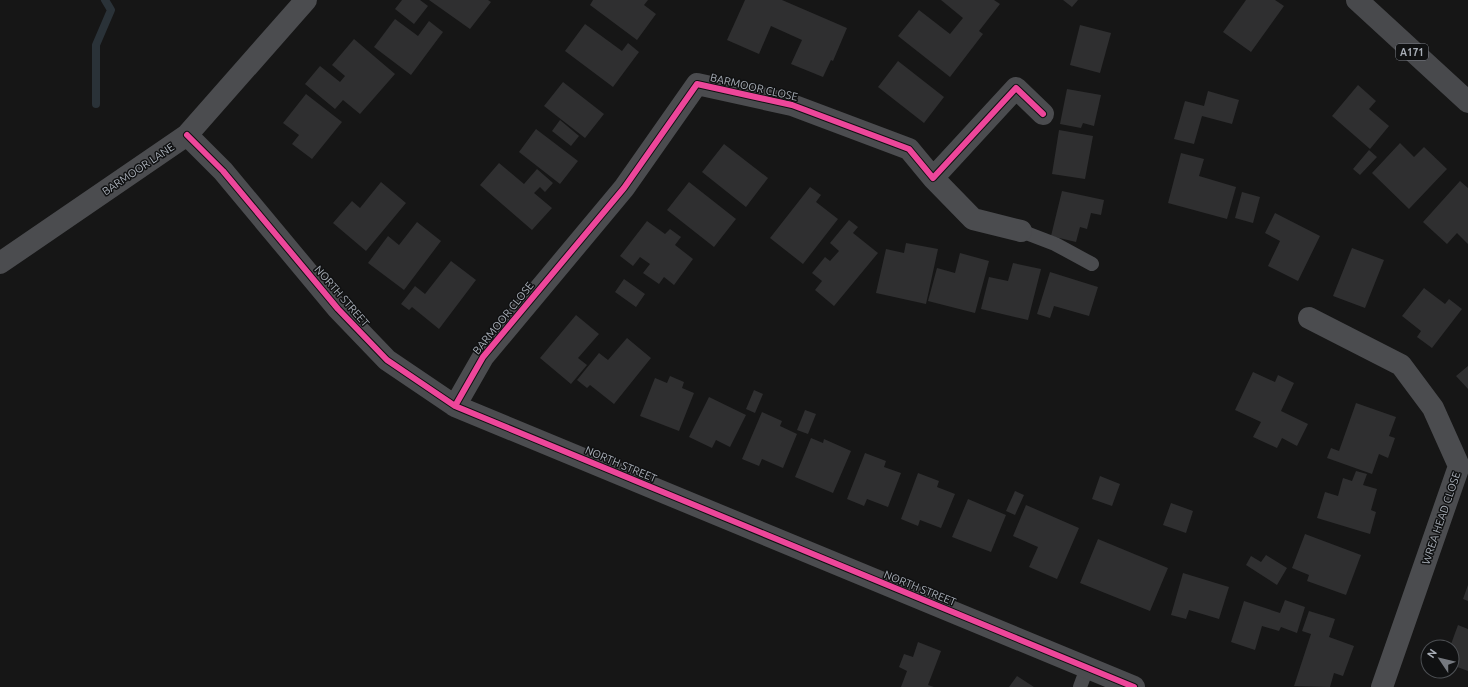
<svg xmlns="http://www.w3.org/2000/svg" width="1468" height="687" viewBox="0 0 1468 687" font-family="Ubuntu,sans-serif">
  <style>
    .lines { fill: none; stroke-linecap: round; stroke-linejoin: round }
    .stream { stroke: #2a3238; stroke-width: 8 }
    .building { fill: #2f2f30 }
    .service { stroke: #4b4c4f; stroke-width: 14 }
    .minor { stroke: #4b4c4f; stroke-width: 22 }
    .trunk { stroke: #48494c; stroke-width: 22 }
    .cycleway-casing { stroke: #101112; stroke-width: 8 }
    .cycleway { stroke: #ed469a; stroke-width: 6 }
    .labels { text-anchor: middle; dominant-baseline: central; stroke-width: 3; stroke-linejoin: round; paint-order: stroke }
    .shield { fill: #101112; stroke: #7a7f86; stroke-width: 1 }
    .shield-label { font-size: 10px; font-weight: bold; fill: #a8aeb7 }
    .street-label { font-size: 11px; fill: #a8aeb7; stroke: #101112 }
  </style>
  <rect width="100%" height="100%" fill="#161616"/>
  <g class="lines">
    <!-- stream -->
    <path class="stream" d="M96,104V45L111,10L105,0"/>
  </g>
  <!-- building -->
  <path class="building" d="M402,0H420L428,6L414,24L395,9Z
    M429,0H488L491,2L470,29Z
    M593,0H648L644,5L656,14L637,40L590,5Z
    M745,0H782L847,28L833,61L831,60L823,77L791,64L802,40L771,26L759,54L727,40Z
    M941,0H994L1000,4L979,31L983,34L950,77L898,36L919,10L950,34L963,18Z
    M1063,0H1078L1072,7Z
    M1246,0H1275L1284,6L1251,52L1223,32Z
    M395,19L418,36L429,21L443,32L411,75L374,47Z
    M585,24L622,51L628,43L639,52L613,87L565,51Z
    M1080,25L1111,33L1100,73L1070,65Z
    M354,39L395,74L360,114L343,100L335,109L305,84L320,66L340,82L345,76L332,65Z
    M898,61L944,97L924,123L878,87Z
    M563,82L604,114L585,138L544,106Z
    M1358,85L1376,101L1369,109L1389,126L1370,149L1332,116Z
    M1067,89L1101,95L1094,126L1083,123L1081,128L1060,124Z
    M1208,91L1239,100L1232,124L1202,116L1194,144L1174,139L1185,101L1204,106Z
    M306,94L342,122L312,159L292,144L299,135L283,123Z
    M560,120L579,136L571,146L552,131Z
    M536,129L578,161L560,184L519,152Z
    M1059,130L1093,136L1085,179L1052,174Z
    M1400,143L1414,157L1424,147L1447,169L1409,209L1372,173Z
    M724,144L768,178L746,207L702,172Z
    M1369,150L1377,157L1360,175L1353,169Z
    M1181,153L1204,159L1199,176L1236,187L1227,219L1168,203Z
    M499,163L524,184L537,169L553,183L545,192L540,187L534,193L552,208L532,230L480,185Z
    M1460,181L1468,188V244L1457,233L1447,244L1423,222Z
    M381,182L406,203L366,251L333,223L352,201L360,208Z
    M689,182L736,219L714,247L667,210Z
    M810,187L821,195L816,202L838,219L803,264L770,238Z
    M1062,191L1104,200L1101,215L1091,213L1087,229L1080,227L1076,242L1051,236Z
    M1242,192L1260,197L1253,223L1235,218Z
    M1275,213L1320,236L1298,281L1268,266L1280,241L1265,233Z
    M849,220L858,227L853,233L878,253L834,306L815,290L822,281L812,273L825,257L830,261L839,251L830,243Z
    M647,221L665,234L670,229L681,237L675,245L693,259L674,285L664,277L659,284L643,273L650,264L640,257L633,266L620,256Z
    M417,222L441,241L404,290L368,263L388,236L399,245Z
    M906,243L938,249L926,304L876,293L886,249L904,253Z
    M1352,248L1384,260L1365,308L1333,296Z
    M960,253L989,261L975,313L928,301L937,268L955,273Z
    M451,261L476,280L439,329L412,307L409,310L401,304L415,286L425,294Z
    M1013,263L1041,269L1028,320L981,309L989,277L1008,281Z
    M1050,272L1098,287L1089,316L1054,306L1050,318L1037,314Z
    M624,279L645,294L636,307L615,292Z
    M1424,288L1445,304L1449,299L1462,309L1432,348L1417,337L1421,331L1402,316Z
    M576,315L599,334L578,358L587,365L571,384L540,358Z
    M627,338L651,358L614,404L590,385L587,388L577,380L599,353L608,360Z
    M1468,366V389L1456,376Z
    M1253,372L1275,382L1278,375L1294,383L1281,411L1308,424L1297,446L1282,438L1277,448L1253,437L1261,422L1235,410Z
    M670,376L684,382L682,388L694,393L679,431L640,416L655,378L667,383Z
    M754,390L763,394L755,413L746,409Z
    M709,397L746,415L730,447L716,440L712,448L689,437Z
    M1356,403L1396,417L1389,436L1395,438L1388,458L1379,454L1372,474L1327,458L1331,448L1339,451Z
    M805,410L816,414L808,434L797,430Z
    M762,412L782,421L780,426L797,434L783,468L762,459L759,466L742,459Z
    M811,438L823,443L824,439L851,451L833,493L795,477Z
    M865,453L886,461L884,467L901,473L888,507L867,499L864,506L847,499Z
    M1356,471L1367,474L1363,485L1377,489L1371,510L1376,512L1370,534L1317,518L1325,492L1338,496L1343,478L1352,481Z
    M918,473L939,481L937,487L955,494L941,528L920,520L918,526L901,519Z
    M1100,476L1120,484L1112,506L1092,499Z
    M1015,491L1024,495L1015,515L1006,511Z
    M968,499L1006,515L991,552L952,537Z
    M1171,503L1193,511L1186,533L1163,525Z
    M1026,505L1079,528L1057,579L1029,567L1038,547L1013,536Z
    M1305,534L1361,555L1346,595L1307,581L1309,575L1292,568Z
    M1098,539L1168,568L1150,611L1080,583Z
    M1266,555L1287,568L1277,585L1246,565L1251,556L1261,562Z
    M1183,573L1229,587L1219,619L1189,610L1186,619L1171,615Z
    M1468,585V601L1463,599Z
    M1285,600L1305,607L1297,633L1281,627L1279,631L1262,626L1255,650L1231,642L1244,601L1280,613Z
    M1309,611L1335,619L1329,637L1354,646L1343,676L1334,673L1330,687L1294,686L1311,634L1302,631Z
    M1458,625L1468,629V671L1452,665V647H1450Z
    M918,642L941,651L928,685L934,687H901L907,671L899,667L904,654L913,657Z
    M1017,676L1034,687H1009Z"/>
  <g class="lines">
    <!-- service -->
    <path class="service" d="M1021,231L1055,244L1092,264
      M1080,687L1087,668"/>
    <!-- minor -->
    <path class="minor" d="M187,135L223,171L338,309L387,360L455,406L1134,687
      M933,178L973,219L1021,231
      M0,263L187,135L306,0
      M1309,318L1401,365L1433,408L1459,466L1382,687
      M455,406L483,357L624,188L697,84L792,105L909,149L933,178L1016,88L1043,114"/>
    <!-- trunk -->
    <path class="trunk" d="M1357,0L1468,102"/>
    <!-- cycleway casing -->
    <g class="cycleway-casing">
      <path id="cycleway" d="M187,135L223,171L338,309L387,360L455,406L1134,687
        M455,406L483,357L624,188L697,84L792,105L909,149L933,178L1016,88L1043,114"/>
    </g>
    <!-- cycleway -->
    <use href="#cycleway" class="cycleway"/>
  </g>
  <g class="labels">
    <!-- shield labels -->
    <rect class="shield" x="1396" y="44" width="32" height="16" rx="3"/>
    <g class="shield-label">
      <text x="1412" y="52">A171</text>
    </g>
    <!-- street labels -->
    <g class="street-label">
      <text transform="translate(754 87) rotate(13)">BARMOOR CLOSE</text>
      <text transform="translate(138 169) rotate(-34)">BARMOOR LANE</text>
      <text transform="translate(342 296) rotate(49)">NORTH STREET</text>
      <text transform="translate(503 318) rotate(-51)">BARMOOR CLOSE</text>
      <text transform="translate(621 464) rotate(23)">NORTH STREET</text>
      <text transform="translate(1441 518) rotate(-71)">WREA HEAD CLOSE</text>
      <text transform="translate(920 588) rotate(22)">NORTH STREET</text>
    </g>
  </g>
  <!-- north arrow -->
  <g transform="translate(1440 659) rotate(305)"><circle r="19" fill="#101112" stroke="#4d5054"/>
  <path d="M0-3L7 15L0 10L-7 15Z" fill="#75797f"/>
  <text y="-6" font-size="11" font-weight="bold" text-anchor="middle" fill="#a8aeb7">N</text>
  </g>
</svg>
